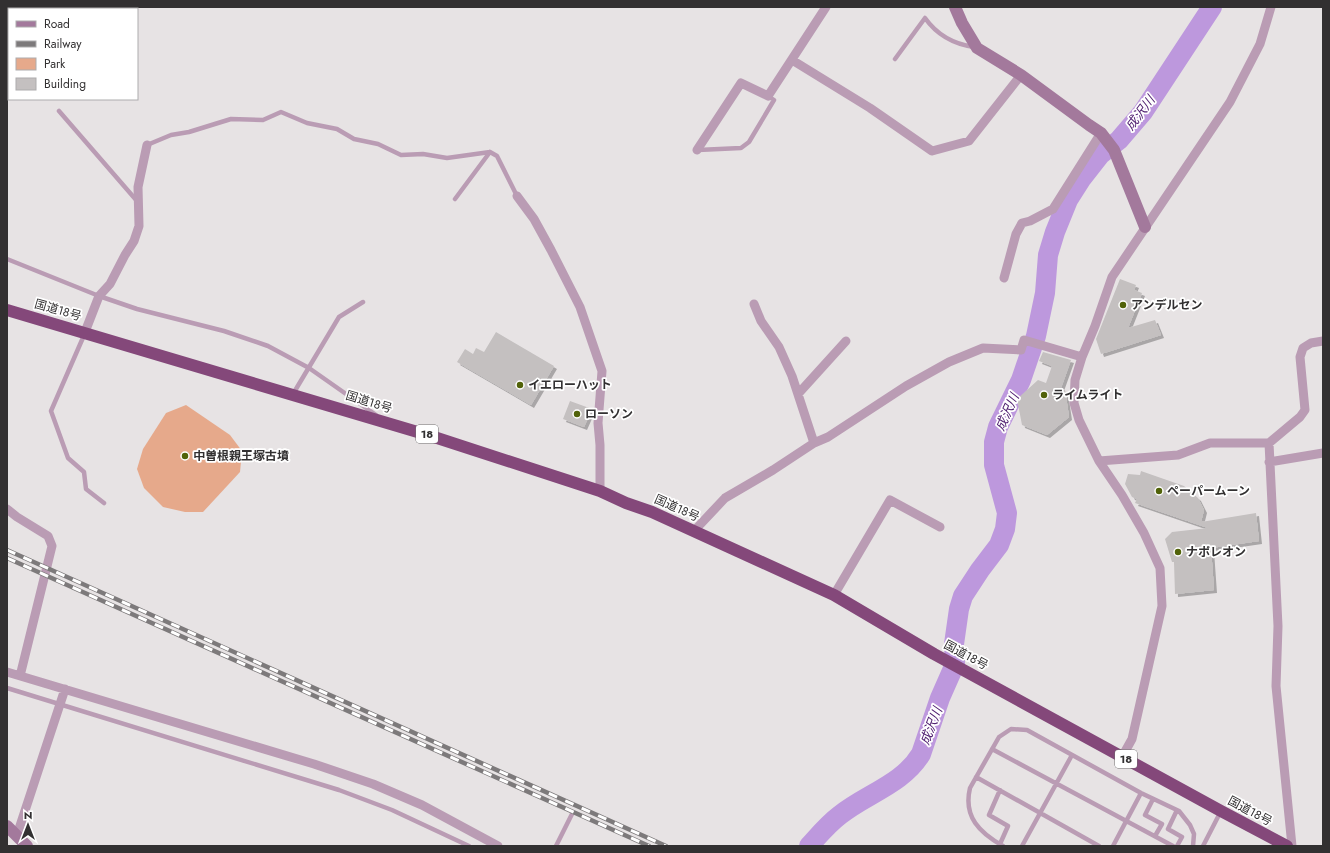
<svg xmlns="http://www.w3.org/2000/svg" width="1330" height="853" viewBox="0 0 1330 853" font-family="Jost,'Noto Sans JP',sans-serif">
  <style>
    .green { fill: #e6a98b }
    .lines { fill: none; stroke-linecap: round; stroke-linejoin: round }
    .river { stroke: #bd98dd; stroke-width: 20 }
    .building { fill: #c4c0c0; filter: url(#shadow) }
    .lane { stroke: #ba9cb4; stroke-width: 4.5 }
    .street { stroke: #ba9cb4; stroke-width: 9 }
    .secondary { stroke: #a3799c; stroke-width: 12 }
    .highway { stroke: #84487a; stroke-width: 12 }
    .rail-casing { stroke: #7d7a7b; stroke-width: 4.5 }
    .rail { stroke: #fff; stroke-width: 3; stroke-dasharray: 9; stroke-linecap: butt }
    .poi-dot { fill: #516209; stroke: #fff; stroke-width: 1.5 }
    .labels { text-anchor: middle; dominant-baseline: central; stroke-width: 3.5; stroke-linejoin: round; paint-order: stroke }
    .shield { fill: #fff; stroke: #706e6f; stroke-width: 1 }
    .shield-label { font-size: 11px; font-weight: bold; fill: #323031 }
    .poi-label { font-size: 12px; font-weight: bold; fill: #323031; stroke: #fff; text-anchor: start }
    .street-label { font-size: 12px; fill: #323031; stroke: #fff }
    .water-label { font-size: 13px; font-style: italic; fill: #502071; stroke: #fff }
  </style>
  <defs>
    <filter id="shadow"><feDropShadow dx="3" dy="3" stdDeviation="0" flood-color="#0004"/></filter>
  </defs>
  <rect width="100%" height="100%" fill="#e7e3e4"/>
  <!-- green -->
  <path class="green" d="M186,405L230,435L242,451L240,472L203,512H185L163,507L144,488L137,469L143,449L166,413Z"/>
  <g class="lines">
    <!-- river -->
    <path class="river" d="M809,846C819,835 828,824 840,815C866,794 903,784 921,754L940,698L955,664L954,644L959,609L963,596L980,570L999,545L1005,529L1007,513L994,465V442L998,427L1021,380L1036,336L1045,293L1048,255L1055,232L1068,200L1082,178L1100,155L1119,140L1143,112L1212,7"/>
  </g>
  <!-- building -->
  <path class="building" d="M1120,279L1136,285L1134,290L1142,293L1128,328L1155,320L1161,335L1101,354L1096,339Z
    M496,332L554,366L531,405L457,362L465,349L473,354L476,348L484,352Z
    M1043,352L1071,360L1061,388L1065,390L1069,417L1047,435L1022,425L1017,399L1038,380L1046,383L1052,366L1039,361Z
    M570,401L592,409L584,427L563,419Z
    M1141,471L1184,486L1198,498L1204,510L1201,522L1256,513L1259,541L1211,548L1214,590L1175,594L1174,562H1172L1165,539L1172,532L1208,528L1135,503L1137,499L1132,497L1125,484L1128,474L1140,475Z"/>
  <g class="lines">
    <!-- lane -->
    <path class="lane" d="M895,59L925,18C937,35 953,44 974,47
      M59,111L137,201
      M147,145L171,135L189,132L231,119L263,120L281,112L307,123L337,129L354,139L378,144L401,155L423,154L447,158L490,152L497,156L517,196
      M698,150L741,148L749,142L774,100L768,96
      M455,199L490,152
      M7,259L99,296L137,309L224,331L268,346L309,368L376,415
      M85,333L51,411L68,458L84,472L86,489L104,503
      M293,394L339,317L363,302
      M7,688L339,790L392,810L469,846
      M992,749L1173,846
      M976,777L1099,846
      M1153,799L1145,815L1162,824L1155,836
      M1177,810L1168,829L1182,837L1177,846
      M1000,844L1008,826L989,815L1000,790
      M556,846L572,814
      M1003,846C980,833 963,817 970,788L999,737L1011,729L1027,730L1141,793L1179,811L1190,825L1194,834L1193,846
      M1022,846L1072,755
      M1113,846L1141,793
      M1203,846L1221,811"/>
    <!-- street -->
    <path class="street" d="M792,60L870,108L932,151L969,141L1021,75
      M697,150L741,83L768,96L826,7
      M517,196L534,219L551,250L580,307L602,371L598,423L600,445V491
      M1004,278L1016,234L1022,223L1030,221L1053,209L1101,133
      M754,304L761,321L779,347L792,376L814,443
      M85,332L99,296L110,284L125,255L134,241L139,226L138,187L147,145
      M798,394L846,341
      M1269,443L1278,626L1276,686L1292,846
      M1099,461L1178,455L1210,443H1269L1300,417L1305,410L1300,357L1303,348L1311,343L1323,341
      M1269,462L1323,453
      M7,509L17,517L48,536L52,546L20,676
      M694,531L725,498L773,470L814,443L828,437L906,386L949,362L983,348L1021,350L1024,340L1082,357
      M834,595L890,500L940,527
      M7,672L314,764L373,784L422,805L498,846
      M1122,757L1132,739L1162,606L1160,568L1144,533L1122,495L1099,461L1079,420L1074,403L1075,380L1082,357L1095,326L1112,277L1230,102L1260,44L1271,7
      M17,835L65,689"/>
    <!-- secondary -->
    <path class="secondary" d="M955,7L962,23L977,48L1021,75L1089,125L1101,133L1114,150L1145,227
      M7,826L27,846"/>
    <!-- highway -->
    <path class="highway" d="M7,310L431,436L600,491L626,503L652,512L834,595L934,654L1221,811L1287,846"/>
    <!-- rail casing -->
    <g class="rail-casing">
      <path id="rail" d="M7,550L666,846
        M7,558L649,846"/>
    </g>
    <!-- rail -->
    <use href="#rail" class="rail"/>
  </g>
  <!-- markers -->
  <g class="poi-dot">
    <circle cx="1123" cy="305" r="4"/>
    <circle cx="520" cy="385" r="4"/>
    <circle cx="1044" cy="395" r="4"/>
    <circle cx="577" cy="414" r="4"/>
    <circle cx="185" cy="456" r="4"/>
    <circle cx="1159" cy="491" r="4"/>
    <circle cx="1178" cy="552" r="4"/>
  </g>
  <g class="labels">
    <!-- shield labels -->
    <g class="shield">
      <rect x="416" y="425" width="22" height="18" rx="3"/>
      <rect x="1115" y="750" width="22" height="18" rx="3"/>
    </g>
    <g class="shield-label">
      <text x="427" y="434">18</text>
      <text x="1126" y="759">18</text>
    </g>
    <!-- poi labels -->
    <g class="poi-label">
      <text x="1131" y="305">アンデルセン</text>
      <text x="528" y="385">イエローハット</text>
      <text x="1052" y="395">ライムライト</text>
      <text x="585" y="414">ローソン</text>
      <text x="193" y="456">中曽根親王塚古墳</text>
      <text x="1167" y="491">ペーパームーン</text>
      <text x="1186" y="552">ナポレオン</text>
    </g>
    <!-- street labels -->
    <g class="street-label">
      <text transform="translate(58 310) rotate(16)">国道18号</text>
      <text transform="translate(369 402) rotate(17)">国道18号</text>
      <text transform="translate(677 508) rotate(24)">国道18号</text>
      <text transform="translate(966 655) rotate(28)">国道18号</text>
      <text transform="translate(1250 811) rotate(28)">国道18号</text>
    </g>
    <!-- water labels -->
    <g class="water-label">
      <text transform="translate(1140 113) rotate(-53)">成沢川</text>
      <text transform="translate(1007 412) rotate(-66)">成沢川</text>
      <text transform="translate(931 726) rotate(-69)">成沢川</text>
    </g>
  </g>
  <!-- border -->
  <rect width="1330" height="853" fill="none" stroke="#323031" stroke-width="16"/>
  <!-- legend -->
  <rect x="8" y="8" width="130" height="92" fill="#ffffff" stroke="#adacad"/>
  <rect x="16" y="21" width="20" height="6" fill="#a3799c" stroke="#adacad"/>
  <text x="44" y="28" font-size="12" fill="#323031">Road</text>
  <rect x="16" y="41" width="20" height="6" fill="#7d7a7b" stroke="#adacad"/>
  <text x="44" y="48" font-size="12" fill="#323031">Railway</text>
  <rect x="16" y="58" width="20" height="12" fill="#e6a98b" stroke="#adacad"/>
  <text x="44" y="68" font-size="12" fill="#323031">Park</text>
  <rect x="16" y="78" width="20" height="12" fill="#c4c0c0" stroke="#adacad"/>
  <text x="44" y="88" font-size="12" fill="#323031">Building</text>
  <!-- north arrow -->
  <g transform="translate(28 825)" stroke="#ffffff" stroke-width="3" paint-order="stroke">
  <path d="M0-3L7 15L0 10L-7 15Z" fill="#323031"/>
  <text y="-6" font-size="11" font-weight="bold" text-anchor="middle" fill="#323031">N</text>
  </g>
</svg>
